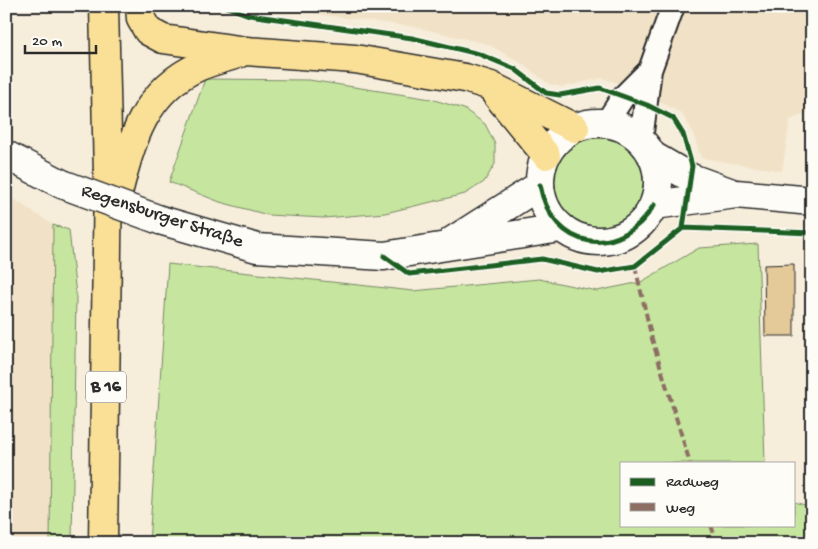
<svg xmlns="http://www.w3.org/2000/svg" width="818" height="549" viewBox="0 0 818 549" font-family="'Gochi Hand',sans-serif">
  <style>
    .built { fill: #f1e2c7 }
    .green { fill: #c6e69f; stroke: #788865 }
    .building { fill: #e4c999; stroke: #2b2b2b }
    .lines { fill: none; stroke-linecap: round; stroke-linejoin: round }
    .street-casing { stroke: #2b2b2b; stroke-width: 26 }
    .secondary-casing { stroke: #2b2b2b; stroke-width: 31 }
    .highway-casing { stroke: #2b2b2b; stroke-width: 31 }
    .street { stroke: #fdfcf7; stroke-width: 22 }
    .secondary { stroke: #fdfcf7; stroke-width: 28 }
    .highway { stroke: #fadf96; stroke-width: 28 }
    .secondary-bridge-casing { stroke: #2b2b2b; stroke-width: 31; stroke-linecap: butt }
    .secondary-bridge { stroke: #fdfcf7; stroke-width: 28 }
    .quiet { stroke: #8d6e63; stroke-width: 4; stroke-dasharray: 8 4; stroke-linecap: butt }
    .cycleway-casing { stroke: #fdfcf7; stroke-width: 8 }
    .cycleway { stroke: #1b5e20; stroke-width: 5 }
    .labels { text-anchor: middle; dominant-baseline: central; stroke-width: 4.5; stroke-linejoin: round; paint-order: stroke }
    .shield { fill: #fdfcf7; stroke: #6a6a68; stroke-width: 1 }
    .shield-label { font-size: 18px; font-weight: bold; fill: #2b2b2b }
    .street-label { font-size: 19px; fill: #2b2b2b; stroke: #fdfcf7 }
  </style>
  <rect width="100%" height="100%" fill="#f6eddb"/>
  <filter id="ink" filterUnits="userSpaceOnUse"><feTurbulence type="fractalNoise" baseFrequency=".02" numOctaves="2"/><feDisplacementMap in="SourceGraphic" scale="10" xChannelSelector="R" yChannelSelector="G"/><feConvolveMatrix kernelMatrix="1 2 1 2 8 2 1 2 1" color-interpolation-filters="sRGB"/></filter>
  <g filter="url(#ink)">
    <!-- built -->
    <path class="built" d="M255,6H812V111L790,120L782,171L701,158L692,130L682,114L640,90L602,78L562,87L549,84L518,61L487,44L415,27Z
      M6,194L53,225L50,543H6Z"/>
    <!-- green -->
    <path class="green" d="M205,79L309,80L431,99L464,109L485,124L495,144V164L484,182L465,194L385,213L324,218L268,215L220,202L169,182Z
      M553 181a46 46 0 1 1 92 0a46 46 0 1 1-92 0Z
      M53,225L69,230L76,295L72,543H50Z
      M758,244L765,463H622V525H794V502L812,507V543H149L168,264L413,291L539,279L597,291L641,282L699,248Z"/>
    <!-- building -->
    <path class="building" d="M794,264V336H765L764,265Z"/>
    <g class="lines">
      <!-- street casing -->
      <g class="street-casing">
        <path id="street" d="M606,123L623,97L650,70
          M641,140L650,70L673,6"/>
      </g>
      <!-- secondary casing -->
      <g class="secondary-casing">
        <path id="secondary" d="M540 182a59 59 0 1 1 118 0a59 59 0 1 1-118 0Z
          M6,155L62,184
          M653,156L691,178L732,193
          M654,205L736,194L812,201
          M160,220L257,248L384,256L560,228
          M452,241L540,185"/>
      </g>
      <!-- highway casing -->
      <g class="highway-casing">
        <path id="highway" d="M140,6L141,19L148,31L163,39L246,51L355,59L465,78L491,86L575,128
          M496,94L546,155
          M118,193C131,141 145,89 200,66C212,61 226,58 240,53
          M103,543L108,175L104,6"/>
      </g>
      <!-- street -->
      <use href="#street" class="street"/>
      <!-- secondary -->
      <use href="#secondary" class="secondary"/>
      <!-- highway -->
      <use href="#highway" class="highway"/>
      <!-- secondary-bridge casing -->
      <g class="secondary-bridge-casing">
        <path id="secondary-bridge" d="M62,184L160,220"/>
      </g>
      <!-- secondary-bridge -->
      <use href="#secondary-bridge" class="secondary-bridge"/>
      <!-- quiet -->
      <path class="quiet" d="M635,266L652,339L690,463
        M711,525L717,543"/>
      <!-- cycleway casing -->
      <g class="cycleway-casing">
        <path id="cycleway" d="M224,6L249,15L412,38L479,54L515,69L546,93L560,95L600,88L647,105L673,118L683,134L692,166L683,228L635,266L598,272L542,259L409,274L384,256
          M540,185C552,251 620,261 654,205
          M683,228L812,233"/>
      </g>
      <!-- cycleway -->
      <use href="#cycleway" class="cycleway"/>
    </g>
  </g>
  <g class="labels">
    <!-- shield labels -->
    <rect class="shield" x="86" y="371.5" width="40" height="31" rx="4"/>
    <g class="shield-label">
      <text x="106" y="387">B 16</text>
    </g>
    <!-- street labels -->
    <g class="street-label">
      <text transform="translate(162 217) rotate(18)">Regensburger Straße</text>
    </g>
  </g>
  <!-- margin -->
  <rect width="818" height="549" fill="none" stroke="#fdfcf7" stroke-width="25"/>
  <rect x="12" y="12" width="793" height="524" fill="none" stroke="#2b2b2b" stroke-width="2" filter="url(#ink)"/>
  <!-- legend -->
  <rect x="620" y="462" width="175" height="65" fill="#fdfcf7" stroke="#a9a8a5"/>
  <rect x="630" y="478" width="25" height="8" fill="#1b5e20" stroke="#a9a8a5"/>
  <text x="666" y="486" font-size="15" fill="#2b2b2b">Radweg</text>
  <rect x="630" y="503" width="25" height="8" fill="#8d6e63" stroke="#a9a8a5"/>
  <text x="666" y="512" font-size="15" fill="#2b2b2b">Weg</text>
  <!-- scale -->
  <path d="M25 45v8h71v-8" fill="none" stroke="#2b2b2b" stroke-width="2.5"/>
  <text x="32" y="45" font-size="15" fill="#2b2b2b" stroke="#fdfcf7" stroke-width="4" paint-order="stroke">20 m</text>
</svg>
